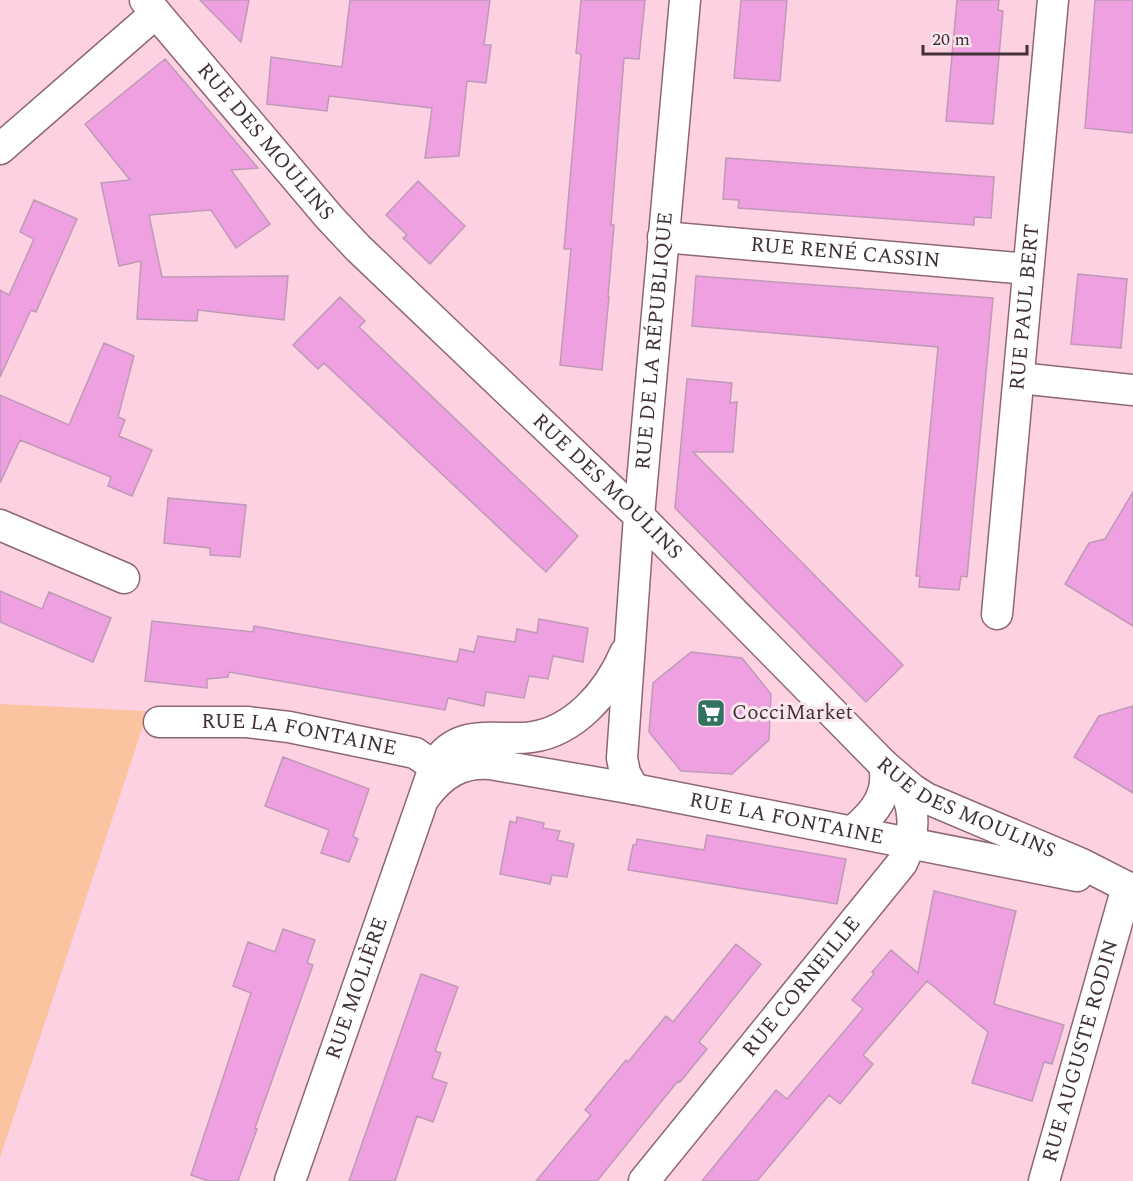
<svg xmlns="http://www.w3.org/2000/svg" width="1133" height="1181" viewBox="0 0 1133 1181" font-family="Spectral,serif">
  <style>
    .green { fill: #fbc4a1 }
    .building { fill: #efa0e1; stroke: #bd9bb6; stroke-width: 1.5 }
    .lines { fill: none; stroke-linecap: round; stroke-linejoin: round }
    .street-casing { stroke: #8e6776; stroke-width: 33 }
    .street { stroke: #fff; stroke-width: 30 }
    .labels { text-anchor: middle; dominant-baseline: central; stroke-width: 6; stroke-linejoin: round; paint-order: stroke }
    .street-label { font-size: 21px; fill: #433138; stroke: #fae7ee }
    .poi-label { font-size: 21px; fill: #433138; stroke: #fae7ee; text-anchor: start }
  </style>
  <rect width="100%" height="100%" fill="#fed1e2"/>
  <!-- green -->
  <path class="green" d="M0,704L148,711L0,1158Z"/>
  <!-- building -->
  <path class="building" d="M200,0H249L241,42Z
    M350,0H490L484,45H491L486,83L467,81L459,156L425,158L432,108L329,96L327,111L267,104L271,57L342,67Z
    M581,0H645L639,59L624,58L611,225H614L608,297H609L602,370L560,365L571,249H564L581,54L576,53Z
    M741,0H787L780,81L734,78Z
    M957,0H999L998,10L1003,11L993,124L946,121Z
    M1095,0H1133V133L1085,128Z
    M165,59L258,168L231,170L270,224L236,248L211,210L149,215L162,277L288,276L284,320L198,310L197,321L137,319L141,261L119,266L101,183L130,180L85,124Z
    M726,158L994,177L991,218L974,217V225L738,208L739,200L723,199Z
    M418,181L465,226L430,264L403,238L407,235L386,215Z
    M34,200L77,219L36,312L31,310L0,377V290L9,295L34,239L20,232Z
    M1078,274L1127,279L1121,348L1071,344Z
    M696,276L993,298L967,577L961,576L959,590L919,587L920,576H916L938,347L692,326Z
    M340,297L365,321L359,327L578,536L546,572L324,363L318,369L293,345Z
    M104,343L134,356L118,417L125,420L119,436L152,450L132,496L108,486L111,477L20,440L0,483V395L69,425Z
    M687,379L732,383L730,403L737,402L733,452H693L903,665L866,702L675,508Z
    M1133,492V626L1065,584L1089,543L1105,539Z
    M168,498L246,505L240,557L210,555V548L164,543Z
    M0,591L42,609L49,592L111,618L93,662L0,622Z
    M539,619L588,628L583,662L553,656L548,679L529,676L524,698L486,692L484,706L448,698L445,710L229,672L228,677L207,679V688L145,681L152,621L253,632L254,626L457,662L460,649L474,652L478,636L515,642L517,629L537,633Z
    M691,652L742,658L771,694L769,740L732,774L681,771L649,732L653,683Z
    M1133,706V793L1074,757L1099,716Z
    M283,757L369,789L353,836L358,839L349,862L321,853L329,830L265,806Z
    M517,817L544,823L543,828L560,831L557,840L574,844L567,877L552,875L550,884L500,874L510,821L516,823Z
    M707,835L846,859L837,904L628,870L633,845H636L637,839L704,850Z
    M934,891L1016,911L994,1004L1064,1025L1052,1064L1044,1062L1032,1101L972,1083L988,1032L927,981L863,1055L873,1064L840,1104L829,1095L757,1181H702L776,1090L787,1099L863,1009L852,1000L874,974L872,972L891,950L918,973Z
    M283,929L315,940L307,963L313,965L255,1128L257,1129L238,1181H208L191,1175L251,993L233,986L248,942L275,952Z
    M736,944L761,964L699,1042L707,1049L680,1082L678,1081L597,1181H536L591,1115L585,1110L626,1060L628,1062L666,1016L673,1022Z
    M421,974L458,987L435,1051L441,1053L432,1078L447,1083L433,1122L417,1116L395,1181H349Z"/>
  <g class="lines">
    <!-- street casing -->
    <g class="street-casing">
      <g id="street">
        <path id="s1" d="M145,0L329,217L358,248L639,516L884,765L912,789L926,798L1082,864L1133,890"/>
        <path d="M0,149L156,13"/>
        <path id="s2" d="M663,237L1028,269"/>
        <path d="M1019,378L1133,390"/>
        <path d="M0,525L124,578"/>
        <path id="s3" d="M997,614L1053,0"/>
        <path id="s4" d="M159,722H247L289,727L415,753L446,774"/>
        <path id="s5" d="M634,789L625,773L622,758L639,516L685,0"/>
        <path id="s6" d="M425,797C442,774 461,762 490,764L634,789L1077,876"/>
        <path d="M853,831C874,813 890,795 884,765"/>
        <path id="s7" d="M290,1181L435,765C458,726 497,742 532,737C575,731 609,691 625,653"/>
        <path id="s8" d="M644,1181L902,863C917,833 916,806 899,778"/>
        <path id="s9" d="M1044,1181L1127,887"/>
      </g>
    </g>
    <!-- street -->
    <use href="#street" class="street"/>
  </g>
  <!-- icons -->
  <defs>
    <g id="supermarket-square" transform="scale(1.5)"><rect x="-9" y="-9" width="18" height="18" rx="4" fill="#317261" stroke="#fae7ee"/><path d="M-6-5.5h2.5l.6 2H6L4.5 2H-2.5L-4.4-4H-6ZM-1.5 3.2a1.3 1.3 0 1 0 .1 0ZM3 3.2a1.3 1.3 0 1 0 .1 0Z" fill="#fff"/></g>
  </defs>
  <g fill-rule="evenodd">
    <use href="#supermarket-square" x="711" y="713"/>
  </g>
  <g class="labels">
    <!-- street labels -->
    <g class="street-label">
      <text stroke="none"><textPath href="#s1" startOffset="186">RUE DES MOULINS</textPath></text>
      <text stroke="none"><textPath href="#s2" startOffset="183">RUE RENÉ CASSIN</textPath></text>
      <text stroke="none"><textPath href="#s3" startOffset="308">RUE PAUL BERT</textPath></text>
      <text stroke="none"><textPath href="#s5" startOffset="452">RUE DE LA RÉPUBLIQUE</textPath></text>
      <text stroke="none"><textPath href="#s1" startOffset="672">RUE DES MOULINS</textPath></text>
      <text stroke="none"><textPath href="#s4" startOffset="141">RUE LA FONTAINE</textPath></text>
      <text stroke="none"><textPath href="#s1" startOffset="1158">RUE DES MOULINS</textPath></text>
      <text stroke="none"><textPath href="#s6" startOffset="378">RUE LA FONTAINE</textPath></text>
      <text stroke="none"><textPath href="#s8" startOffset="250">RUE CORNEILLE</textPath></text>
      <text stroke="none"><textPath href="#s7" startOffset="204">RUE MOLIÈRE</textPath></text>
      <text stroke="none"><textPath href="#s9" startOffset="135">RUE AUGUSTE RODIN</textPath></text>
    </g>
    <!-- poi labels -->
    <g class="poi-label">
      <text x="732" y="713">CocciMarket</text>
    </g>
  </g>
  <!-- scale -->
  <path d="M923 45v9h104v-9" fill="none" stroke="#433138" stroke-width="3"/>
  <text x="932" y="45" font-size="18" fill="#433138" stroke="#fae7ee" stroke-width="4.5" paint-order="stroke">20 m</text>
</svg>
